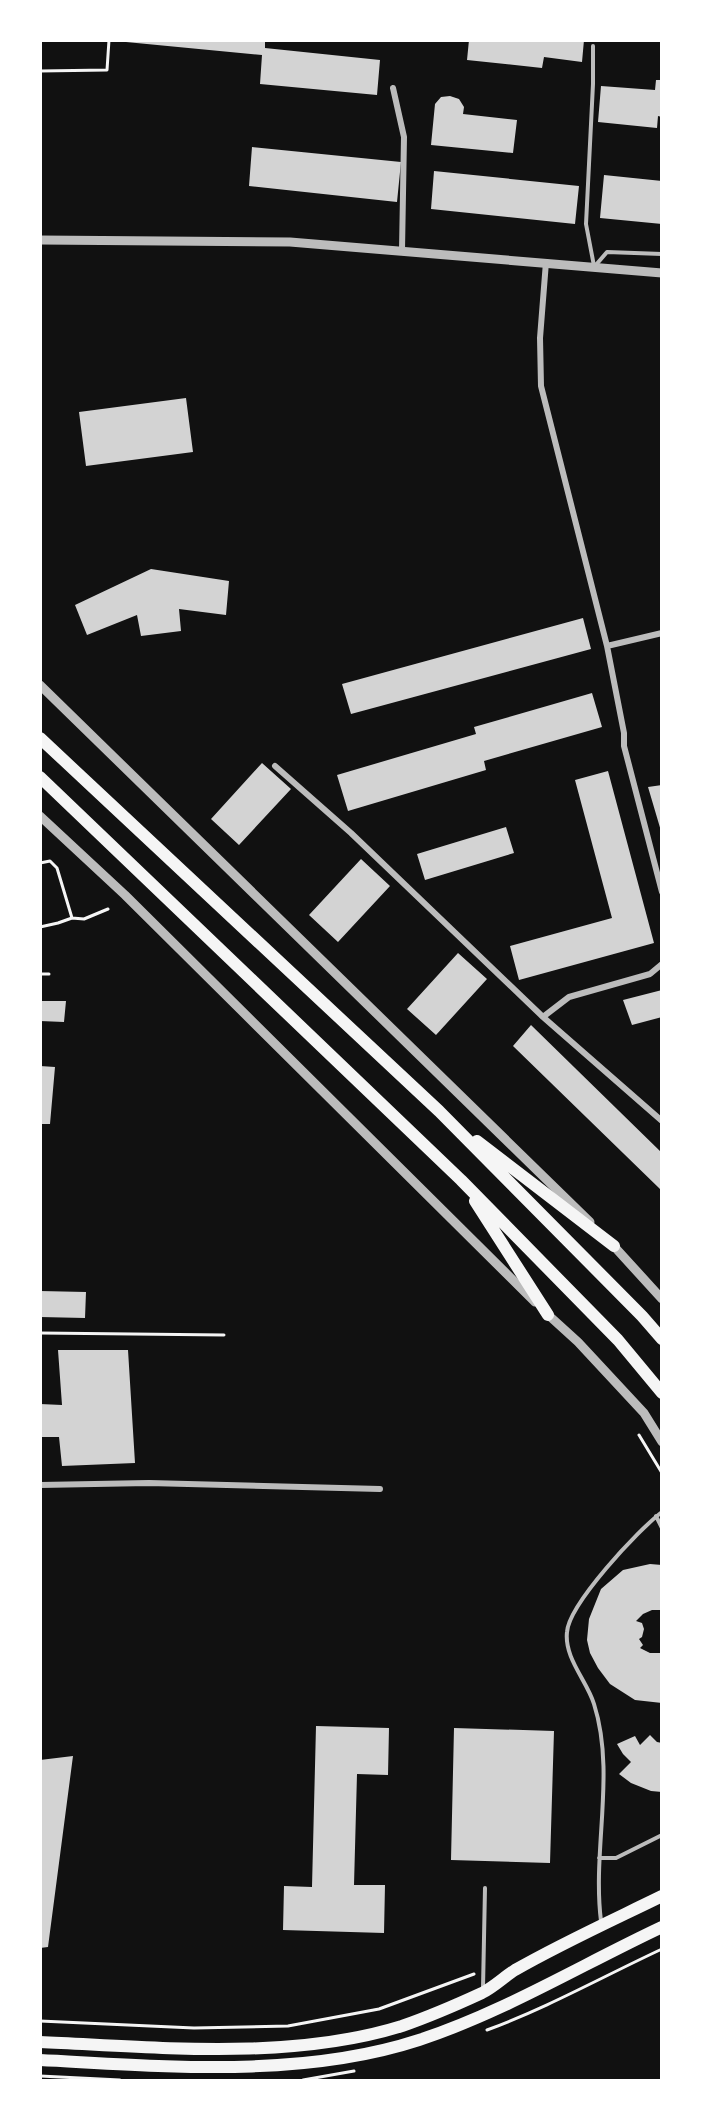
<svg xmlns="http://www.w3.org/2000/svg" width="702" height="2121" viewBox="0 0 702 2121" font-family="Cabin,sans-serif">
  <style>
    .building { fill: #d3d3d3 }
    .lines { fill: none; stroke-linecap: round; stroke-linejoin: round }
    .path { stroke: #f5f5f5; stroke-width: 3 }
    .service { stroke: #bcbcbc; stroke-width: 4 }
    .minor { stroke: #bcbcbc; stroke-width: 6 }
    .tertiary { stroke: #bcbcbc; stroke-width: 9 }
    .primary { stroke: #f5f5f5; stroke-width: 12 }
    .trunk { stroke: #f5f5f5; stroke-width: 12 }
  </style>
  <rect width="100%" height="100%" fill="#111"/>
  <!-- building -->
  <path class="building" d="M127,40H265V48L380,60L377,95L260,84L262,55L126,42Z
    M469,40H584L582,62L544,57L542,68L467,60Z
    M656,80H662V117L658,116L657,128L598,122L601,86L655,90Z
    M450,96L459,99L464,107L463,114L517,120L513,153L431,145L435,104L441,97Z
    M252,147L401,162L397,202L249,186Z
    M434,171L579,186L575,224L431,209Z
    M604,175L662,181V224L600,218Z
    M186,398L193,452L86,466L79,412Z
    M151,569L229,581L226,615L179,609L181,631L141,636L137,615L87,635L75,605Z
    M583,618L591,649L351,714L342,684Z
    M592,693L602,727L484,761L486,770L348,811L337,775L476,734L474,727Z
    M262,763L291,789L239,845L211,819Z
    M608,771L654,943L519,980L510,946L612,918L575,780Z
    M662,785V831H661L648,787Z
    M506,827L514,853L425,880L417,854Z
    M361,859L390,886L338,942L309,915Z
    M458,953L487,979L436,1035L407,1009Z
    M662,990V1017L632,1025L623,1000Z
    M40,1001H66L64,1022L40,1021Z
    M531,1025L662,1153L660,1189L513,1046Z
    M40,1066L55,1067L50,1124H40Z
    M40,1291L86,1292L85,1318L40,1317Z
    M58,1350H128L135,1463L62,1466L59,1437H40V1404L62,1405Z
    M650,1564L662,1565V1610H652L643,1614L636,1621L642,1623L644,1629L642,1637L639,1639L643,1645L640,1648L650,1653H662V1703L635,1700L610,1684L598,1668L590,1653L587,1640L589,1619L601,1589L623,1570Z
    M316,1726L389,1728L388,1775L357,1774L354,1885H385L384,1933L283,1930L284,1886L312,1887Z
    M454,1728L554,1731L550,1863L451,1860Z
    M650,1735L657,1742L662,1743V1792L651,1791L631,1783L619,1774L631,1762L623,1754L617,1744L635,1736L640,1745Z
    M73,1756L48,1947L40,1948V1760Z"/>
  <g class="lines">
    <!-- path -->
    <path class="path" d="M40,71L107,70L109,40
      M40,863L50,861L57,868L72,918L84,919L108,909
      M40,927L58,923L72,918
      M40,974H49
      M40,1333L224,1335
      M639,1435L662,1473
      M40,2021L194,2028L288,2026L379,2009L474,1974
      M487,2030C547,2008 604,1976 662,1949
      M40,2076L120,2080
      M303,2080L354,2071"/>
    <!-- service -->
    <path class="service" d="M593,46V84L586,224L594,266
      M595,266L607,252L662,254
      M656,1516L662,1528
      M599,1858H616L662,1835
      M601,1921C592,1850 616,1773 594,1704C587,1681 564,1658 567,1632C569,1604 638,1530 662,1512
      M483,1988L485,1888"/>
    <!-- minor -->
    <path class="minor" d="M393,88L404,137L402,250
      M546,262L540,338L541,386L607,646L624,733V746L662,892
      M607,646L662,633
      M275,766L351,833L543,1017L662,1121
      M543,1017L569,997L650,974L662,964
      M40,1485L149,1483L380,1489"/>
    <!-- tertiary -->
    <path class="tertiary" d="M40,240L290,242L662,273
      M40,685L590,1222
      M40,816L125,895L535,1302
      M611,1243L662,1299
      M545,1312L578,1342L644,1413L662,1442"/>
    <!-- primary -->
    <path class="primary" d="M40,2042C156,2047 290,2061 402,2026C428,2017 456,2005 482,1993C494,1987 504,1977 515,1970C562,1943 613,1920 662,1896
      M40,2060C163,2066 300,2079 419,2040C504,2012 581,1965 662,1927"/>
    <!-- trunk -->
    <path class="trunk" d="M40,738L439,1111L642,1316L662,1339
      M40,777L461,1180L618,1340L662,1393
      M477,1141L614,1246
      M475,1201L548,1315"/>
  </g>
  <!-- border -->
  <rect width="702" height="2121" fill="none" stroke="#ffffff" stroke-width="84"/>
</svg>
